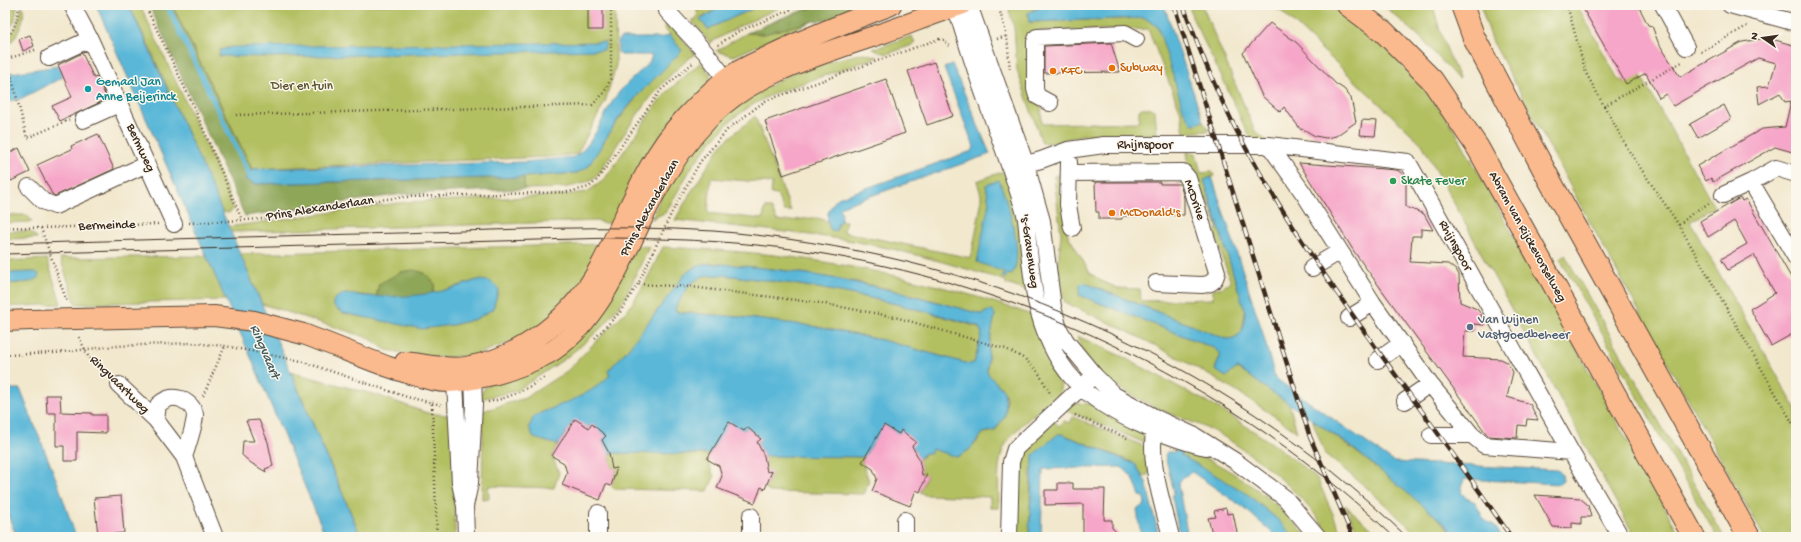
<svg xmlns="http://www.w3.org/2000/svg" width="1801" height="542" viewBox="0 0 1801 542" font-family="'Gochi Hand',sans-serif">
  <style>
    .green { fill: #b3c062; stroke: #777540; fill-rule: evenodd }
    .forest { fill: #8ea658; stroke: #64683b }
    .water { fill: #5ab7d8; stroke: #4a707b; fill-rule: evenodd }
    .lines { fill: none; stroke-linecap: round; stroke-linejoin: round }
    .stream { stroke: #5ab7d8; stroke-width: 5 }
    .building { fill: #f6a6c8 }
    .minor-casing { stroke: #564638; stroke-width: 18 }
    .major-casing { stroke: #564638; stroke-width: 22 }
    .highway-casing { stroke: #564638; stroke-width: 24 }
    .path { stroke: #564638; stroke-width: 2.5; stroke-dasharray: 1 3; stroke-linecap: butt }
    .minor { stroke: #fff; stroke-width: 16 }
    .major { stroke: #fbba8d; stroke-width: 20 }
    .highway { stroke: #fbba8d; stroke-width: 22 }
    .tram { stroke: #3b2a1e; stroke-width: 1 }
    .rail-casing { stroke: #3b2a1e; stroke-width: 4.5 }
    .rail { stroke: #fbf7ec; stroke-width: 3; stroke-dasharray: 9; stroke-linecap: butt }
    .major-bridge-casing { stroke: #564638; stroke-width: 22; stroke-linecap: butt }
    .major-bridge { stroke: #fbba8d; stroke-width: 20 }
    .food-dot { fill: #e8710a; stroke: #fbf7ec; stroke-width: 1.5 }
    .culture-dot { fill: #0f9aa8; stroke: #fbf7ec; stroke-width: 1.5 }
    .leisure-dot { fill: #2e9e5b; stroke: #fbf7ec; stroke-width: 1.5 }
    .service-dot { fill: #5c6f8a; stroke: #fbf7ec; stroke-width: 1.5 }
    .labels { text-anchor: middle; dominant-baseline: central; stroke-width: 3; stroke-linejoin: round; paint-order: stroke }
    .food-label { font-size: 13px; fill: #c56008; stroke: #fbf7ec; text-anchor: start }
    .culture-label { font-size: 13px; fill: #0d838f; stroke: #fbf7ec; text-anchor: start }
    .park-label { font-size: 13px; fill: #5f5732; stroke: #fbf7ec }
    .street-label { font-size: 13px; fill: #3b2a1e; stroke: #fbf7ec }
    .leisure-label { font-size: 13px; fill: #27864d; stroke: #fbf7ec; text-anchor: start }
    .service-label { font-size: 13px; fill: #4e5e75; stroke: #fbf7ec; text-anchor: start }
    .water-label { font-size: 14px; font-style: italic; fill: #465b5f; stroke: #fbf7ec }
  </style>
  <rect width="100%" height="100%" fill="#fbf7ec"/>
  <filter id="ink" filterUnits="userSpaceOnUse"><feTurbulence type="fractalNoise" baseFrequency=".025" numOctaves="2"/><feDisplacementMap in="SourceGraphic" scale="8" xChannelSelector="R" yChannelSelector="G"/><feConvolveMatrix kernelMatrix="1 2 1 2 8 2 1 2 1" color-interpolation-filters="sRGB"/></filter>
  <filter id="wash" filterUnits="userSpaceOnUse"><feTurbulence type="fractalNoise" baseFrequency=".012" numOctaves="4" result="noise"/><feDisplacementMap in="SourceGraphic" scale="16" xChannelSelector="R" yChannelSelector="G"/><feGaussianBlur stdDeviation="0.9" result="paint"/><feColorMatrix in="noise" values="0 0 0 0 0 0 0 0 0 0 0 0 0 0 0 0 0 1.4 0 .05"/><feComposite in="paint" operator="in"/></filter>
  <g filter="url(#wash)">
    <rect width="100%" height="100%" fill="#f2e8ce"/>
    <!-- green -->
    <path class="green" d="M5,5H17L15,20L5,37Z
      M22,5C28,19 16,38 5,49V41C17,32 19,19 22,5Z
      M129,5H140L226,188L233,209L229,213L222,212L152,53Z
      M172,5H615L616,65L605,102L577,154L547,157L252,169Z
      M696,5H723L700,19L708,29L761,5H785L740,26L710,43L692,21L698,17Z
      M1014,5H1044L1028,13L1029,22L1145,18L1158,27L1193,125L1203,121L1209,131L1184,133L1181,113L1148,29L1037,31L1042,124L1139,122V110L1142,108H1150L1155,111L1157,134L1082,135L1053,143H1042L1017,70L1014,28L1009,10Z
      M1189,5H1202L1255,131L1270,144L1254,143L1244,126L1227,88L1192,17Z
      M1268,5H1333L1343,11L1376,37L1422,86L1453,127L1681,537H1635L1422,144L1281,11Z
      M1383,5H1433C1439,31 1448,54 1459,78L1458,79L1420,37Z
      M1480,5H1577L1618,79L1626,82L1640,74L1714,207L1690,222L1796,409V537H1764L1582,208L1493,42Z
      M665,18L695,54C652,86 626,131 598,175C578,191 548,188 524,189V177L577,173L639,94L682,51L665,29Z
      M813,21L734,56L716,51L747,33L764,34Z
      M912,36L915,44L887,54L873,49Z
      M864,53L878,57L777,92L752,105L731,120L711,142L693,165L666,212L652,219L663,191L722,112L803,67Z
      M701,62L710,74V83L614,223H601V221L231,232L228,227L406,202L554,196L587,192L604,180L656,105L668,91Z
      M755,116L791,211H784L777,195L771,194L772,183L711,178L708,213L763,219L765,208H771L777,220C793,225 814,211 829,223V228H838V223L841,221H846L844,232L971,258L981,205V195L977,181L1004,171L1020,219L1028,291L1006,284V281C948,263 888,245 826,237C776,230 726,226 675,220L691,192L722,144ZM986,185L1011,275L1004,272Z
      M1187,152L1196,153L1201,173L1212,172L1214,176L1204,180L1245,311L1242,332L1233,339H1226L1085,283L1079,295L1214,348L1221,354L1215,369L1237,368L1289,403L1297,432C1224,380 1147,338 1065,303L1057,273L1061,235L1054,176L1063,174L1065,224L1068,235L1090,273L1101,281L1118,288L1140,289L1141,301L1213,299V288H1220L1231,283L1215,234L1217,227L1209,202L1197,191L1189,168Z
      M5,215H27L32,222L5,223Z
      M5,231H29L38,238L5,239Z
      M605,244L584,280L556,314L520,339L471,356L429,358L386,350L369,338L262,304L240,254ZM477,280L493,309L476,319L452,325L379,320L344,313L333,306L347,293L376,297L379,284H435L433,294Z
      M635,245L649,247L625,298L606,323L588,340L563,360L516,391L480,399L482,391L489,383L547,356Z
      M663,247C719,250 775,253 830,263C895,274 970,292 1032,315L1061,372L1060,394C1042,409 1006,432 1001,456C997,472 999,491 999,508H990V497L925,495L920,492L927,475H922L919,459L932,449L957,457L977,442L983,433L995,431C1002,420 1012,404 1003,390C999,383 990,380 987,371L989,345L995,315L986,312L980,314L902,292L857,282L782,270L710,263L686,273L628,349L608,371L611,375C591,394 566,404 540,413L534,437L558,445L552,456L559,473L554,488L488,486L489,498L482,499L483,411L525,398L567,371L630,307L646,281Z
      M1565,255L1724,537H1717L1560,259Z
      M207,256L226,300L76,304L60,258Z
      M47,259L61,304L5,307V284L29,282L35,272L5,273V261Z
      M703,276C722,273 745,278 764,280C837,289 908,305 978,327L982,333L974,363L969,364L882,340L812,326L739,317L676,312L675,308L690,284Z
      M1077,336L1123,357L1220,409L1276,446L1317,478L1343,537H1332C1299,491 1269,465 1221,435C1207,427 1191,422 1176,416C1148,405 1101,383 1086,356C1082,350 1080,343 1077,336Z
      M291,372L380,396L427,413L447,415L453,418L455,537H361Z
      M1073,403L1095,404L1140,430L1144,436L1145,443L1065,410Z
      M1073,417L1146,447L1149,474L1143,477L1132,462L1062,434L1031,469L1029,537H1016L1018,459L1022,452L1054,421L1059,426L1064,421L1070,423Z
      M1312,419C1341,440 1369,461 1397,484C1418,501 1438,517 1456,537H1420L1366,487L1325,454Z
      M1183,448C1234,469 1271,496 1308,537H1294L1277,519L1181,455Z
      M609,453L710,454L707,459L714,477L708,491L615,489L611,486L617,469H612Z
      M774,455L864,457L862,462L869,481L863,494L770,492L765,489L772,472H767L764,456Z
      M1345,505L1381,537H1360Z"/>
    <!-- forest -->
    <path class="forest" d="M149,5H172L252,169L245,179L255,184L524,177V189L403,194L245,216Z
      M818,5H867L841,19L813,21L764,34L747,33L782,18Z
      M413,270L425,273L435,284L433,294L405,297H376L379,284L401,272Z"/>
    <!-- water -->
    <path class="water" d="M96,5H129L207,176L361,537H326L253,362Z
      M723,5H761L708,29L700,20Z
      M1044,5H1164L1203,121L1193,125L1184,112L1158,27L1145,18L1029,22L1028,13Z
      M670,35L682,51L639,94L619,118L588,167L577,173L524,177L255,184L245,179L252,169L526,162L574,157C592,147 603,116 614,99C624,84 639,74 650,61L652,55H621L618,52V40L621,38H660Z
      M606,42L604,50L272,57L219,56L220,50L232,47Z
      M952,64L990,154L842,206L840,210L842,213L841,221L838,223L836,231L831,230C824,218 828,208 838,198L972,151L974,147L944,68Z
      M58,66L63,77L20,99L5,102V74Z
      M1212,177L1262,330L1275,378L1394,462L1558,470L1562,475L1563,481L1559,484L1464,479L1461,492L1466,498L1475,502L1484,520L1494,525L1502,537H1456L1444,523L1349,445L1237,368L1226,377L1215,370L1221,354L1214,348L1079,295L1080,284L1085,283L1226,339C1243,339 1245,326 1245,311L1204,180Z
      M999,180C1006,199 1027,258 1011,275L1007,274L1006,278L1002,277L1004,272L977,262L989,203L986,185Z
      M703,264C723,263 743,266 763,268C837,276 909,293 980,314C986,314 991,306 995,315L989,345L987,371L989,375L1004,391L1006,409L1005,416L994,431L983,433L969,450L957,457L932,449L931,453H925L919,459L912,446V439L901,431L899,434L885,426L864,457L764,456L757,442L760,440L746,427L744,431L730,423L710,454L609,453L602,440L605,437L592,424L589,428L575,420L558,445L534,438L529,427L534,416C562,403 589,397 610,375L608,371L628,349L686,273L696,266ZM703,276C722,273 745,278 764,280C837,289 908,305 978,326L982,333L974,363L969,364L882,340L812,326L739,317L676,312L675,308L690,284Z
      M35,272L39,274L38,278L29,282L5,284V273Z
      M477,280L490,281L499,289L493,309L476,319L452,325L422,329L343,313L333,306V301C344,289 353,296 367,296C411,298 436,295 477,280Z
      M5,389H20L58,484L76,537H17L5,508Z
      M1058,434H1062L1135,464L1146,482L1159,537H1141L1137,509L1145,505L1144,497L1140,496C1136,483 1132,474 1121,467L1043,469L1041,537H1029L1033,455Z
      M1177,449L1181,451V455L1246,493L1277,519L1294,537H1277L1243,507L1192,472L1183,477L1178,484L1188,537H1180L1172,497L1174,492L1165,455L1167,452H1175Z"/>
    <g class="lines">
      <!-- stream -->
      <path class="stream" d="M167,5L249,174"/>
    </g>
    <g id="blocks">
      <!-- building -->
      <path class="building" d="M588,5H603V30H588Z
        M1581,5H1638L1648,25L1652,26L1658,42L1680,77L1742,42L1768,38L1796,46V100H1794L1796,101V153L1775,147L1713,182L1711,178L1706,181L1697,166L1762,129L1785,127L1791,101L1785,102L1780,93L1759,104L1757,87L1769,86L1776,63L1758,58L1673,106L1666,94L1659,98L1646,73L1626,84Z
        M1270,23L1297,43L1336,84L1344,89L1351,98L1356,122L1336,136L1326,138L1315,136L1303,129L1301,130L1284,107L1280,112L1262,96L1243,53Z
        M30,35L34,46L23,51L19,39Z
        M1111,43L1120,72L1044,73V46Z
        M82,53L94,78L97,77L107,99L60,121L52,106L72,97L58,65Z
        M934,62L953,116L927,125L908,71Z
        M886,79L905,133L783,175L765,121Z
        M1724,105L1731,119L1698,138L1690,124Z
        M1362,120L1377,121L1375,136L1360,135Z
        M98,134L114,169L55,196L52,194L37,165L72,149L71,146Z
        M19,148L30,172L11,181L5,167V155Z
        M1299,163L1384,169L1397,170L1403,174L1406,181V207L1424,214L1433,230L1421,229V236H1412L1410,262L1448,264L1457,271L1459,275L1460,302L1477,309L1481,314L1484,325L1474,324V331H1465L1463,357L1501,359L1507,362L1513,372L1507,397L1530,404L1538,420L1527,419L1526,426L1518,425L1517,438L1488,436L1355,253Z
        M1095,182H1160V184H1180L1184,198V215L1122,216V219H1099V212H1096Z
        M1740,198L1742,201L1746,199L1796,286V332L1771,346L1750,309L1775,293L1760,267L1754,255L1728,270L1721,259L1747,244L1741,233L1734,221L1708,237L1700,221Z
        M46,395H60L61,412L92,413V415H106V433L77,432V461H64V446H56V413H47Z
        M575,419L589,428L592,424L606,436L602,440L609,453L612,469L617,468L611,486L606,484L600,500L562,485L567,473L564,463L552,456Z
        M259,420L268,442L273,466L265,469L266,472L251,463L242,455L243,441H254L246,421Z
        M729,422L744,431L747,427L761,439L757,442L764,456L767,472L772,471L765,489L761,487L755,503L717,488L722,476L719,466L707,459Z
        M884,425L899,434L901,430L916,442L912,446L919,459L922,475L927,474L920,492L916,490L910,506L872,491L877,479L873,469L862,462Z
        M1058,483H1073V489H1105L1104,520H1112V528L1122,537H1083V504L1045,505V490H1058Z
        M1535,495L1580,498L1588,505L1591,517H1581V524L1572,523V528L1553,527Z
        M121,496L124,533L98,535L94,498Z
        M1226,508L1227,514L1233,513L1238,537H1213L1208,518L1216,517L1214,511Z"/>
    </g>
  </g>
  <g filter="url(#ink)">
    <use href="#blocks" fill-opacity="0" stroke="#564638" stroke-width="1"/>
    <g class="lines">
      <!-- minor casing -->
      <g class="minor-casing">
        <path id="minor" d="M72,5L90,39L174,224
          M955,5C965,38 975,70 987,103C1000,140 1014,176 1025,214C1027,223 1027,232 1028,241C1030,261 1032,281 1036,301C1051,369 1085,401 1146,427C1166,435 1185,443 1206,447
          M969,5L1026,165L1042,221L1053,307L1059,329L1066,341L1095,376L1114,395L1158,419L1195,436L1235,461L1285,498L1318,537
          M1663,5L1686,47
          M1730,5L1796,23
          M667,11L706,53L726,79
          M49,58L90,39
          M1050,103L1037,96L1035,89V42L1037,37L1125,33L1136,39
          M83,120L119,104
          M1269,145L1304,194L1373,303L1430,384L1472,435L1484,445L1571,452
          M1069,162L1068,205L1072,228
          M1011,168L1041,160L1068,150L1104,145H1269L1408,162L1571,452L1621,537
          M1069,173L1183,172L1188,178L1217,272C1215,281 1212,284 1202,285L1156,283
          M1796,174L1776,168L1751,182L1796,258
          M29,187L43,201L55,206L147,164
          M1723,195L1751,182
          M1312,268L1339,252
          M1349,318L1373,303
          M1378,360L1402,343
          M119,385L156,420
          M1405,401L1430,384
          M1157,421C1145,455 1163,503 1171,537
          M1431,435H1472
          M184,457C187,448 195,423 195,415C194,407 187,402 181,399C171,396 165,399 158,405L156,420L184,457L215,537
          M465,506L470,483L474,404L473,379L465,367L455,381L460,483L465,506L466,537
          M905,520V537
          M598,537V513
          M751,537V516
          M1009,537L1011,462L1015,449L1088,381"/>
      </g>
      <!-- major casing -->
      <g class="major-casing">
        <path id="major" d="M5,321L30,320
          M303,334C345,349 389,370 432,380C452,385 473,379 493,375C509,371 541,359 554,350C604,315 627,247 654,195C669,167 688,140 710,117C753,72 826,53 883,33C909,24 935,13 961,5
          M405,362C424,364 447,370 466,367C524,357 574,316 601,265C627,216 645,161 684,119C697,105 711,90 726,79C739,69 754,63 769,56C809,36 850,21 891,5"/>
      </g>
      <!-- highway casing -->
      <g class="highway-casing">
        <path id="highway" d="M1348,5L1384,32L1432,80L1478,148L1694,537
          M1462,5L1474,38L1550,181L1749,537"/>
      </g>
      <!-- path -->
      <path class="path" d="M145,5L193,105L242,220
        M998,5L1007,36L1010,71
        M1567,5L1586,73L1629,151L1679,225L1796,429
        M5,39C16,29 17,19 19,5
        M939,39L944,40L951,48
        M997,39L1007,36
        M718,45L739,31L803,5
        M35,50L7,59L27,138L69,120
        M1701,52L1747,26
        M1604,106L1682,62
        M236,115L592,105L604,93L611,78V5
        M189,223L262,219L297,210L404,197L569,192L589,187L597,180L661,90L694,62
        M1679,225L1694,212L1711,202
        M5,227L41,228L158,224
        M41,228L67,302
        M639,284L691,287L820,303L895,317L1006,349L1025,359L1038,372L1051,395
        M79,337L89,358L108,375
        M595,338L620,312L638,284L671,214L700,162L728,129L765,101L939,39
        M5,355L55,353L115,346L192,343L225,346L301,361L407,397L442,405
        M203,396L225,346
        M488,402C510,398 527,389 545,377
        M432,404L437,537
        M1075,415L1127,438"/>
      <!-- minor -->
      <use href="#minor" class="minor"/>
      <!-- major -->
      <use href="#major" class="major"/>
      <!-- highway -->
      <use href="#highway" class="highway"/>
      <!-- tram -->
      <path class="tram" d="M5,244C137,240 268,236 400,233C504,230 609,224 713,231C975,251 1217,354 1407,537
        M5,254L614,238C685,239 755,242 824,254C1038,290 1236,388 1394,537"/>
      <!-- rail casing -->
      <g class="rail-casing">
        <path id="rail" d="M1174,5L1310,437L1353,537
          M1183,5C1201,55 1222,105 1248,152C1324,288 1424,408 1511,537"/>
      </g>
      <!-- rail -->
      <use href="#rail" class="rail"/>
      <!-- major-bridge casing -->
      <g class="major-bridge-casing">
        <path id="major-bridge" d="M30,320L214,316L254,321L303,334"/>
      </g>
      <!-- major-bridge -->
      <use href="#major-bridge" class="major-bridge"/>
    </g>
  </g>
  <!-- markers -->
  <g class="food-dot">
    <circle cx="1112" cy="68" r="4"/>
    <circle cx="1053" cy="71" r="4"/>
    <circle cx="1112" cy="213" r="4"/>
  </g>
  <circle class="culture-dot" cx="88" cy="89" r="4"/>
  <circle class="leisure-dot" cx="1393" cy="181" r="4"/>
  <circle class="service-dot" cx="1470" cy="327" r="4"/>
  <g class="labels">
    <!-- food labels -->
    <g class="food-label">
      <text x="1120" y="68">Subway</text>
      <text x="1061" y="71">KFC</text>
      <text x="1120" y="213">McDonald's</text>
    </g>
    <!-- culture labels -->
    <g class="culture-label">
      <text x="96" y="82">Gemaal Jan<tspan x="96" dy="15">Anne Beijerinck</tspan></text>
    </g>
    <!-- park labels -->
    <g class="park-label">
      <text x="302" y="86">Dier en tuin</text>
    </g>
    <!-- street labels -->
    <g class="street-label">
      <text x="1145" y="145">Rhijnspoor</text>
      <text transform="translate(140 148) rotate(65)">Bermweg</text>
      <text transform="translate(1194 200) rotate(71)">McDrive</text>
      <text transform="translate(650 208) rotate(-61)">Prins Alexanderlaan</text>
      <text transform="translate(320 209) rotate(-9)">Prins Alexanderlaan</text>
      <text transform="translate(107 226) rotate(-2)">Bermeinde</text>
      <text transform="translate(1527 237) rotate(61)">Abram van Rijckevorselweg</text>
      <text transform="translate(1455 246) rotate(61)">Rhijnspoor</text>
      <text transform="translate(1029 251) rotate(82)">'s-Gravenweg</text>
      <text transform="translate(119 385) rotate(44)">Ringvaartweg</text>
    </g>
    <!-- leisure labels -->
    <g class="leisure-label">
      <text x="1401" y="181">Skate Fever</text>
    </g>
    <!-- service labels -->
    <g class="service-label">
      <text x="1478" y="320">Van Wijnen<tspan x="1478" dy="15">Vastgoedbeheer</tspan></text>
    </g>
    <!-- water labels -->
    <g class="water-label">
      <text transform="translate(264 352) rotate(67)">Ringvaart</text>
    </g>
  </g>
  <!-- margin -->
  <rect width="1801" height="542" fill="none" stroke="#fbf7ec" stroke-width="20"/>
  <!-- north arrow -->
  <g transform="translate(1763 38) rotate(283)" stroke="#fbf7ec" stroke-width="3" paint-order="stroke">
  <path d="M0-3L7 15L0 10L-7 15Z" fill="#3b2a1e"/>
  <text y="-6" font-size="11" font-weight="bold" text-anchor="middle" fill="#3b2a1e">N</text>
  </g>
</svg>
